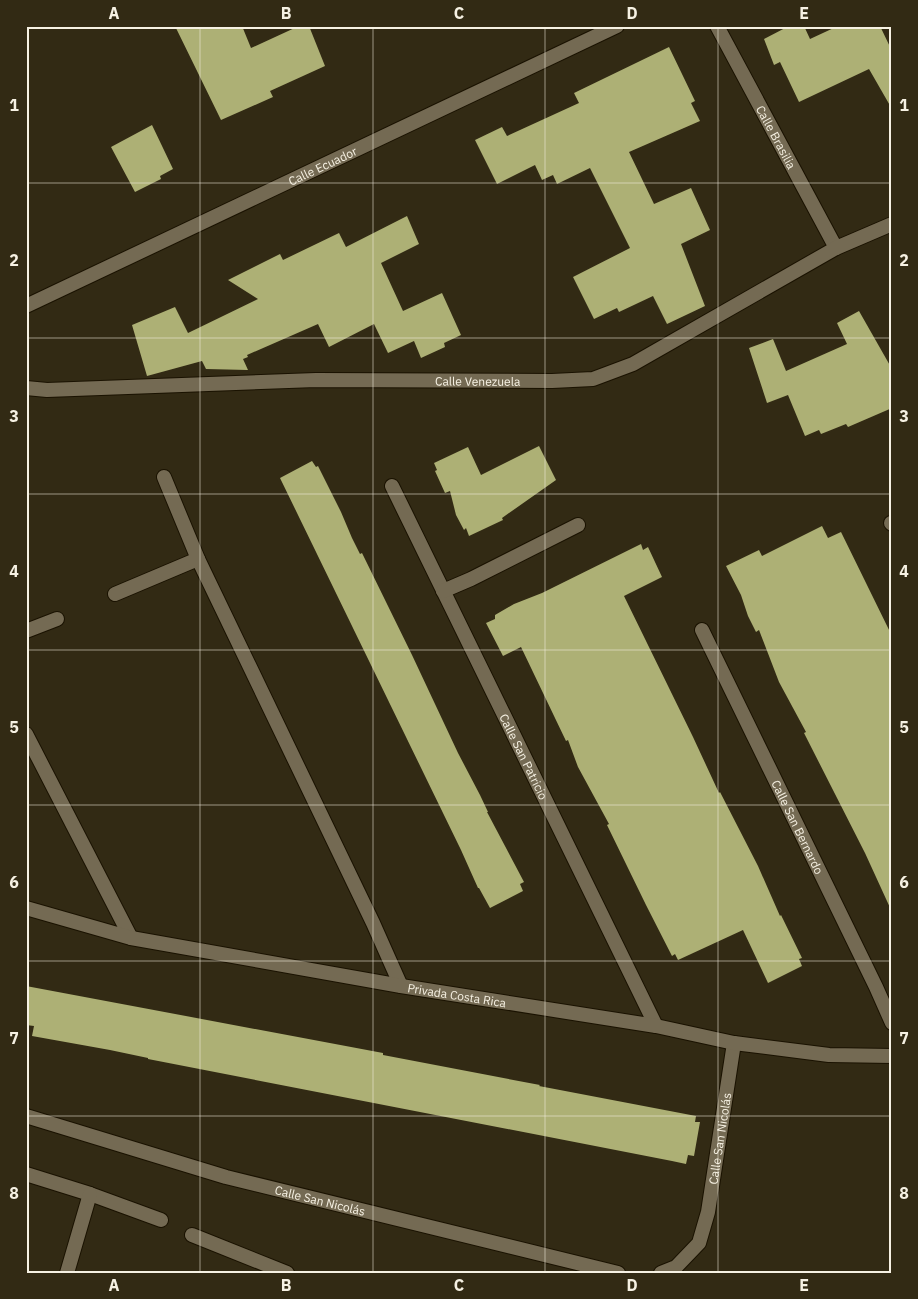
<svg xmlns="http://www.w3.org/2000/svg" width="918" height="1299" viewBox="0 0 918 1299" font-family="'IBM Plex Sans',sans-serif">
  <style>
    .building { fill: #adb075 }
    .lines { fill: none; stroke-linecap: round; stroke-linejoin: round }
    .minor-casing { stroke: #1a1201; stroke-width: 16 }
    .tertiary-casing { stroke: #1a1201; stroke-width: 16 }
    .minor { stroke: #746a53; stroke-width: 14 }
    .tertiary { stroke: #746a53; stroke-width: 14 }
    .grid { fill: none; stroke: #f6f1e3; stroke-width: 1; stroke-opacity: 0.55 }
    .labels { text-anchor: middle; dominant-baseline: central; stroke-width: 5; stroke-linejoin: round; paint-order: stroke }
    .street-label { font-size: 12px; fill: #f6f1e3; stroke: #322a14 }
    .neatline { fill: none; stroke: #f6f1e3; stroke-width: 2 }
    .grid-label { font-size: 16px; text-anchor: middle; font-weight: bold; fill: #f6f1e3 }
  </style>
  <rect width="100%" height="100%" fill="#322a14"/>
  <!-- building -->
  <path class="building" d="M175,26H242L251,48L299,26H309L325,66L270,91L273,97L221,120Z
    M789,26H804L810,39L838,26H880L892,51V109L869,69L799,102L780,62L774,65L764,39Z
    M669,47L695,101L691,103L700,121L629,152L654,204L691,188L710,230L681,244L705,306L667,324L653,296L619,312L617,308L594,319L573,277L630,248L590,168L557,184L553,175L542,180L535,165L497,184L475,140L502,127L507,136L579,103L574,93Z
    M152,125L173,169L160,176L161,179L135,192L111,147Z
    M407,216L419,244L381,263L403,311L442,293L461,335L444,343L445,347L421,358L414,341L388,353L374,324L329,347L318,324L247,355L248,357L243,359L248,370L206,369L202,361L147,376L132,325L175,307L188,333L258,299L228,280L280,254L283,260L339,233L346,247Z
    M859,311L892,369V408L848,427L846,424L821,434L819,430L805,436L788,395L767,403L749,348L773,339L786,371L847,344L837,323Z
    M539,446L556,480L502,518L503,520L469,536L466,528L464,530L456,515L450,491L445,493L435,471L437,470L434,463L468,447L481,475Z
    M312,461L316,467L318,466L341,512L352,538L360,554L362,553L412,655L458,753L480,795L488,812H487L524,882L520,884L523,891L490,908L479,888H478L461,850L280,478Z
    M822,526L828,538L841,532L892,636V912L865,853L804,733L806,732L779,682L759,630L756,632L748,616L741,595L726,566L759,550L762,556Z
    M641,544L643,550L648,547L662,577L624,596L693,737L719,793L720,792L758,866L780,916L781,915L802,958L799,959L802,966L768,983L743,930L678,960L675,954L672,956L646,905L607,825L609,824L578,767L568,740L566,741L521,647L503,656L486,623L495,619V615L514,604L542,593Z
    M26,986L383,1053V1055L540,1085L539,1086L696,1116L695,1122H700L694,1156L688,1155L686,1164L672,1161L148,1059V1058L110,1050L32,1036L34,1026L26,1025Z"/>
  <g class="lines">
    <!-- minor casing -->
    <g class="minor-casing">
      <g id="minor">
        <path id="s1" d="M717,26L836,248"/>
        <path id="s2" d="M26,388L47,390L316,380L552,381L593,379L633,364L836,248L892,224"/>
        <path id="s3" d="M392,486L656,1026"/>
        <path d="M891,523L892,524"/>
        <path d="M198,559L373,923L401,986"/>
        <path d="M443,591L471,579L578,525"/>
        <path d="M115,594L198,559L164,477"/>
        <path id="s4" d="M702,630L876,987L892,1023"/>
        <path d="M26,631L57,619"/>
        <path d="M26,734L131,938"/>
        <path id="s5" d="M26,1116L226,1177L618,1273"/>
        <path d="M26,1174L90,1194L161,1220"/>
        <path d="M192,1235L287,1273"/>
        <path d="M67,1273L90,1194"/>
        <path id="s6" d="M661,1273L676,1267L699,1243L708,1212L734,1043"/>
      </g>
    </g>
    <!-- tertiary casing -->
    <g class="tertiary-casing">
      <g id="tertiary">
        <path id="s7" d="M26,306L617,26"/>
        <path id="s8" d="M26,908L131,938L401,986L656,1026L734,1043L829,1055L892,1056"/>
      </g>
    </g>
    <!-- minor -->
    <use href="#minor" class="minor"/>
    <!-- tertiary -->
    <use href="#tertiary" class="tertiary"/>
  </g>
  <!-- grid -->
  <path class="grid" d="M200,26V1273M373,26V1273M545,26V1273M718,26V1273M26,183H892M26,338H892M26,494H892M26,650H892M26,805H892M26,961H892M26,1116H892"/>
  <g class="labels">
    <!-- street labels -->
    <g class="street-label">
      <text stroke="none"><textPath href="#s1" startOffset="126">Calle Brasilia</textPath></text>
      <text stroke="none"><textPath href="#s7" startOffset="328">Calle Ecuador</textPath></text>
      <text stroke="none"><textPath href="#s2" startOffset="452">Calle Venezuela</textPath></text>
      <text stroke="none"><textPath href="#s3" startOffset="301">Calle San Patricio</textPath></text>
      <text stroke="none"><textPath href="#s4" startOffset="219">Calle San Bernardo</textPath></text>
      <text stroke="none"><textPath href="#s8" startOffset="440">Privada Costa Rica</textPath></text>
      <text stroke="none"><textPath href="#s6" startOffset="156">Calle San Nicolás</textPath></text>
      <text stroke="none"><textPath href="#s5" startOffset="306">Calle San Nicolás</textPath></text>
    </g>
  </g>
  <!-- border -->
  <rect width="918" height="1299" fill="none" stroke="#322a14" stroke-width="55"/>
  <rect x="28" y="28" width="862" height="1244" class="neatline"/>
  <g class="grid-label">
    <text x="114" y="19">A</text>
    <text x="286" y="19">B</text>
    <text x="459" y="19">C</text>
    <text x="632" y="19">D</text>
    <text x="804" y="19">E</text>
    <text x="14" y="111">1</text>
    <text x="904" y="111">1</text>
    <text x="14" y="266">2</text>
    <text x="904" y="266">2</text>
    <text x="14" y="422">3</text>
    <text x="904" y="422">3</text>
    <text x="14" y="577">4</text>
    <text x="904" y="577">4</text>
    <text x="14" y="733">5</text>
    <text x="904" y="733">5</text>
    <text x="14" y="888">6</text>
    <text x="904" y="888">6</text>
    <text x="14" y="1044">7</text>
    <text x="904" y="1044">7</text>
    <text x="14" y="1199">8</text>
    <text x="904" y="1199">8</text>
    <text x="114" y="1291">A</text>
    <text x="286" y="1291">B</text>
    <text x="459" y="1291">C</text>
    <text x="632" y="1291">D</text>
    <text x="804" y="1291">E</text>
  </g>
</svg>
